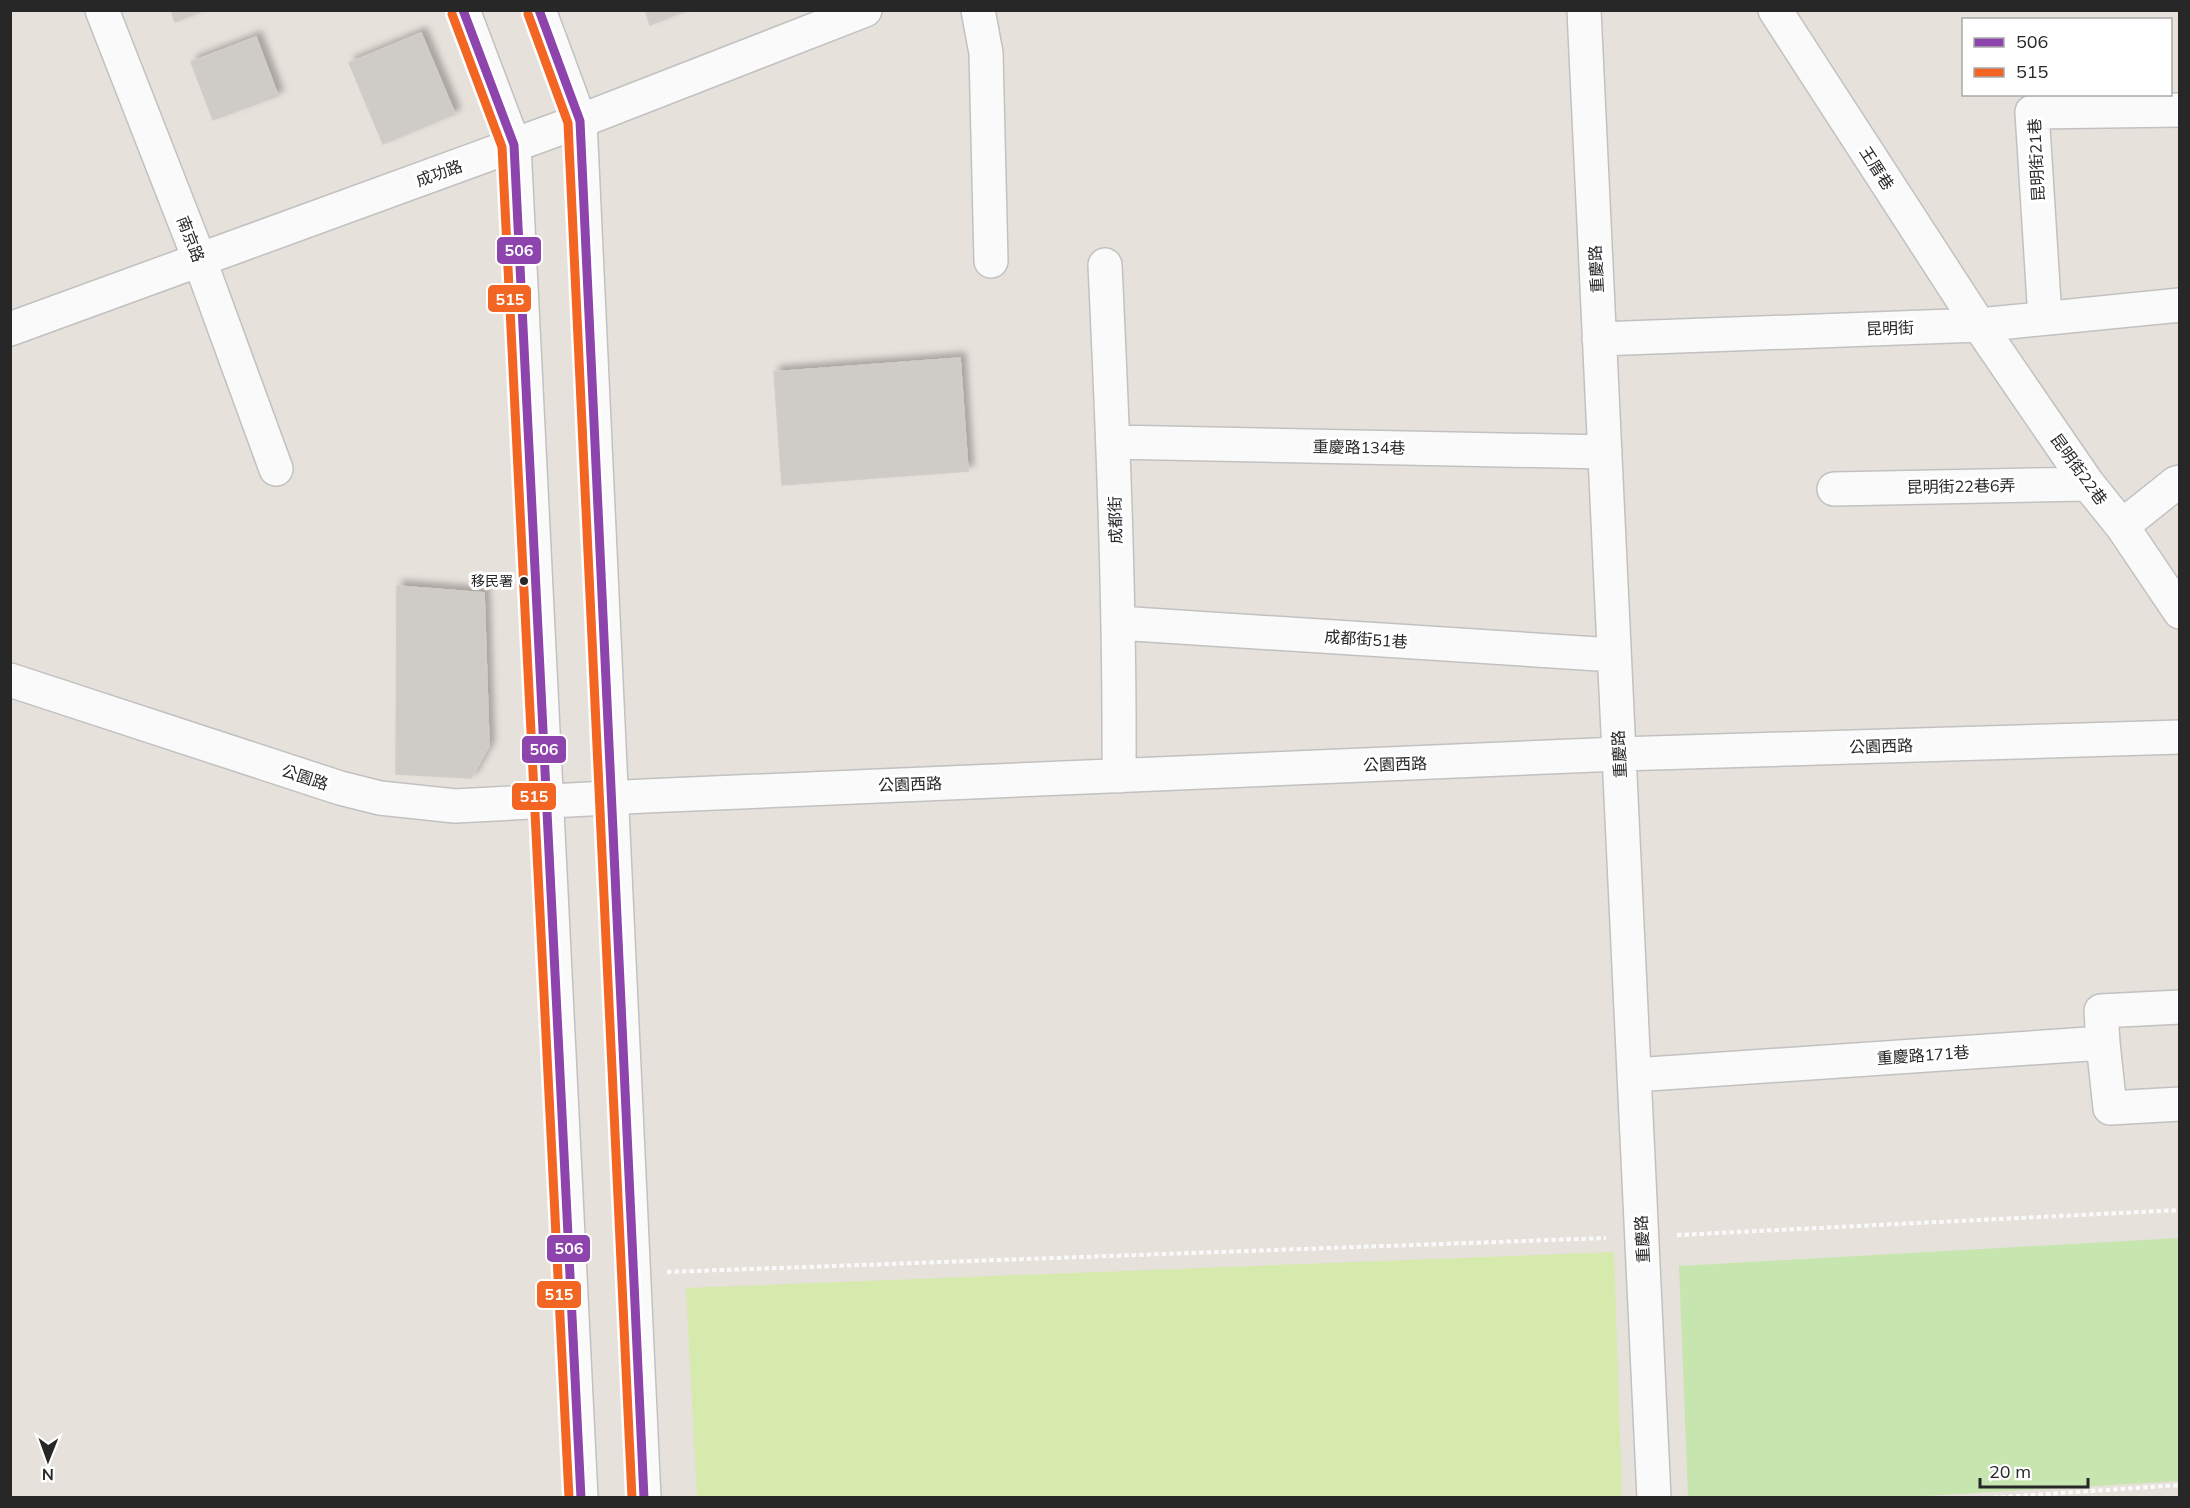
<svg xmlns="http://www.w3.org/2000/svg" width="2190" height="1508" viewBox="0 0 2190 1508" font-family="Mulish,'Noto Sans TC',sans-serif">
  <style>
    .green { fill: #c7e5af }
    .pitch { fill: #d5eaac }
    .building { fill: #cfcbc6; stroke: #d1cdc7; stroke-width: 1.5; filter: url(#shadow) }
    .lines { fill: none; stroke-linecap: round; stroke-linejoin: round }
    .minor-casing { stroke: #c2c1c2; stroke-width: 36 }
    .path { stroke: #fbfafa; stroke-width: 4; stroke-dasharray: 4.5 3; stroke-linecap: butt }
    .minor { stroke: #fbfafa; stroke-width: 33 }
    .bus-1-casing { stroke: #fff; stroke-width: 14 }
    .bus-2-casing { stroke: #fff; stroke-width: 14 }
    .bus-1 { stroke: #8e44ad; stroke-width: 9 }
    .bus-2 { stroke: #f26522; stroke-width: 9 }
    .bus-dot { fill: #272727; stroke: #fff; stroke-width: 2 }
    .labels { text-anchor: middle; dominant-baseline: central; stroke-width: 6; stroke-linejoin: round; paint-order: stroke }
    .bus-label { font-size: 14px; fill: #272727; stroke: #fff; text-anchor: end }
    .street-label { font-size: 16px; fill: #272727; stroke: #fff }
    .line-badge { stroke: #fff; stroke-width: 2 }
    .badge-label { font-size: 16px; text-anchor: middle; font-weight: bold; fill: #fff }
  </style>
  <defs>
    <filter id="shadow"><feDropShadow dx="5.5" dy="-5.5" stdDeviation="3" flood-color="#0004"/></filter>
  </defs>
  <rect width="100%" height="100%" fill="#e7e1db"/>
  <!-- green -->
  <path class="green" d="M2179,1238V1481L1908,1497H1688L1679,1266Z"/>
  <!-- pitch -->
  <path class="pitch" d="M1614,1252L1622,1497H697L686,1288Z"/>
  <!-- building -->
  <path class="building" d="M171,10H205L175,22Z
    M645,10H688L650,25Z
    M421,33L455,114L383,144L349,63Z
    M256,37L278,96L213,120L191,62Z
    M960,358L968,471L782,485L774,372Z
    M397,586L484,593L489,746L471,778L396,774Z"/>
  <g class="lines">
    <!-- minor casing -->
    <g class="minor-casing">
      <path id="minor" d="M102,10L200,261L276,469
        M463,10L514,145L581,1498
        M539,10L580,121L644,1498
        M978,10L986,53L991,261
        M1584,10L1654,1498
        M1775,10L1979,325L2088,484L2122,526L2180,612
        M1105,265C1113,435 1120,605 1119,776
        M2045,318L2032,112L2180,110
        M10,329L580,121L865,10
        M1599,339L1979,325L2180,305
        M1113,442L1605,452
        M1834,489L2088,484
        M2122,526L2176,483L2180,482
        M1118,623L1614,655
        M10,680L340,788L380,798L455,806L645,796L1619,754L2180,737
        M2103,1043L2110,1108L2180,1104
        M1634,1075L2103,1043L2101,1011L2180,1007"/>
    </g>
    <!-- path -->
    <path class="path" d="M1677,1235L2180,1210
      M667,1272L1606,1238
      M1986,1498L2180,1485"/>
    <!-- minor -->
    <use href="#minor" class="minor"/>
    <!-- bus-1 casing -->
    <g class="bus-1-casing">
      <path id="bus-1" d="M463,10L514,145L581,1498
        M539,10L580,121L644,1498"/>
    </g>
    <!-- bus-2 casing -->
    <g class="bus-2-casing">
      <path id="bus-2" d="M452,14L502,147L569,1498
        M528,14L568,123L632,1498"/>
    </g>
    <!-- bus-1 -->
    <use href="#bus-1" class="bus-1"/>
    <!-- bus-2 -->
    <use href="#bus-2" class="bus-2"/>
  </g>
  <!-- markers -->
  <circle class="bus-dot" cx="524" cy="581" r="5"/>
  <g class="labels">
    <!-- bus labels -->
    <g class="bus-label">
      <text x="513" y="581">移民署</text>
    </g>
    <!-- street labels -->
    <g class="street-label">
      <text transform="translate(2036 160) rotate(-93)">昆明街21巷</text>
      <text transform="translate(1877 168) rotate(57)">王厝巷</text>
      <text transform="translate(439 173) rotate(-20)">成功路</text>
      <text transform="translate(191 239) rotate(69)">南京路</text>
      <text transform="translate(1596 269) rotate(-93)">重慶路</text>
      <text transform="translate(1890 328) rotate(-2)">昆明街</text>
      <text transform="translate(1359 447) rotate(1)">重慶路134巷</text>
      <text transform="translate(2079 469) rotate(54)">昆明街22巷</text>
      <text transform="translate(1961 486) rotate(-1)">昆明街22巷6弄</text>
      <text transform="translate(1115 520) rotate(-91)">成都街</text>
      <text transform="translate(1366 639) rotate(4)">成都街51巷</text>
      <text transform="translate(1881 746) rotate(-2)">公園西路</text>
      <text transform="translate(1619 754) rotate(-93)">重慶路</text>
      <text transform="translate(1395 764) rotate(-2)">公園西路</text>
      <text transform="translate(305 777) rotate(18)">公園路</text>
      <text transform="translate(910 784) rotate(-2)">公園西路</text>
      <text transform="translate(1923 1055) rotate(-4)">重慶路171巷</text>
      <text transform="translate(1642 1239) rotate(-93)">重慶路</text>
    </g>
  </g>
  <g class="line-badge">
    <rect x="496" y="236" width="46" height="29" rx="6" fill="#8e44ad"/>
    <rect x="487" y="284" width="45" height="29" rx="6" fill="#f26522"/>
    <rect x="521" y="735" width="46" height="29" rx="6" fill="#8e44ad"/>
    <rect x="511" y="782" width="46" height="29" rx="6" fill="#f26522"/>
    <rect x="546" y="1234" width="45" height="29" rx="6" fill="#8e44ad"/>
    <rect x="536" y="1280" width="46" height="29" rx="6" fill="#f26522"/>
  </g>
  <g class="badge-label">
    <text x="519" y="256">506</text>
    <text x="510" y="305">515</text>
    <text x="544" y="755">506</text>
    <text x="534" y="802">515</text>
    <text x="569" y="1254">506</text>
    <text x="559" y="1300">515</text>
  </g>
  <!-- border -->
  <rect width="2190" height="1508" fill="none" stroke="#272727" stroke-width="24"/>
  <!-- legend -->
  <rect x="1962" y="18" width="210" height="78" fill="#ffffff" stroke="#a9a9a9" stroke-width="1.5"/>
  <rect x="1974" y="38" width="30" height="9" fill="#8e44ad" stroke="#a9a9a9" stroke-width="1.5"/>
  <text x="2016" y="48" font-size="18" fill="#272727">506</text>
  <rect x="1974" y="68" width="30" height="9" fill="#f26522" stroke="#a9a9a9" stroke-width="1.5"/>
  <text x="2016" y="78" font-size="18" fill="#272727">515</text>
  <!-- north arrow -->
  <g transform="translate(48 1460) rotate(181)" stroke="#ffffff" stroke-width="4.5" paint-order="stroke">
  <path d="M0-4.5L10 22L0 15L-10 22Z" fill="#272727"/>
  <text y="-9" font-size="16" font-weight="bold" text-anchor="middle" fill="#272727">N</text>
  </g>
  <!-- scale -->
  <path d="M1980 1478v9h108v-9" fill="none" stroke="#272727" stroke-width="3"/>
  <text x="1989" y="1478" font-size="18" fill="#272727" stroke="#ffffff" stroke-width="4.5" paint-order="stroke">20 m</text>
</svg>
